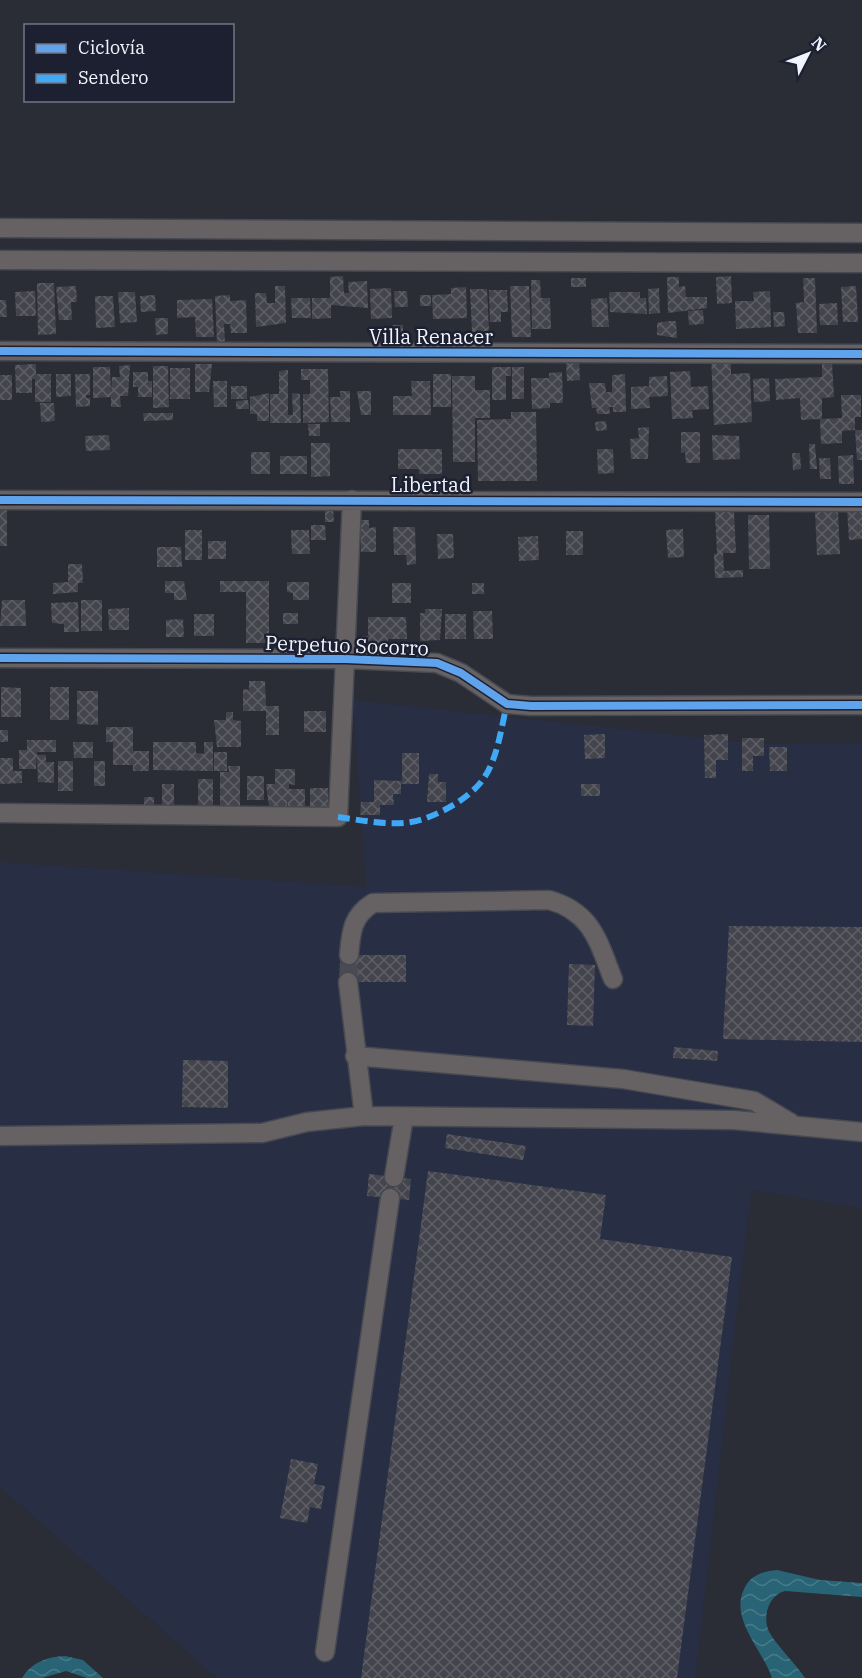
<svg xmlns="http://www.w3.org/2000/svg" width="862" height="1678" viewBox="0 0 862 1678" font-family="'IBM Plex Serif',serif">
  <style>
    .built { fill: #282e44 }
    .water { fill: url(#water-waves) }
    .building { fill: url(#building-cross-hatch) }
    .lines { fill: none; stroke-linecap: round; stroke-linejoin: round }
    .minor-tunnel { stroke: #484a54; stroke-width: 18; stroke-dasharray: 18 9; stroke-linecap: butt }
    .minor-casing { stroke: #474951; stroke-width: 21 }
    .minor { stroke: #666264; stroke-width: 18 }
    .quiet { stroke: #3fa9f5; stroke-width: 6; stroke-dasharray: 12 6; stroke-linecap: butt }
    .cycleway-casing { stroke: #1c2031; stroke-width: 11 }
    .cycleway { stroke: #60a3ed; stroke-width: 8 }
    .labels { text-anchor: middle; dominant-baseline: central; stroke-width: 5; stroke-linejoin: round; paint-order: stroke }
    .street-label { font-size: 20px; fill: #f1f4fd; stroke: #1c2031 }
  </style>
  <defs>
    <pattern id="water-waves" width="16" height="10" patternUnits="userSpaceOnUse" patternTransform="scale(1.5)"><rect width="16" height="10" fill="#286475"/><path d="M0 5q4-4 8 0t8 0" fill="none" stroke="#487b8a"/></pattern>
    <pattern id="building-cross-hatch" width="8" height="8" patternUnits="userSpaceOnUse" patternTransform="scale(1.5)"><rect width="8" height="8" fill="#43444c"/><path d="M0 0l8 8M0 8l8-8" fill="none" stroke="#5f6067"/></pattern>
  </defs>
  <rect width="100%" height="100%" fill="#2a2c36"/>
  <!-- built -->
  <path class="built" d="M353,700L761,744H862V1208L751,1190L695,1678H217L0,1487V862L366,887Z"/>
  <!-- water -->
  <path class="water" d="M777,1570L820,1580L862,1583V1597L785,1591C769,1595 763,1615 768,1629C772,1641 797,1665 805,1678H772C763,1650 728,1618 745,1587C751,1575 764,1571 777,1570Z
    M65,1656L83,1660L103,1678H87L66,1671L42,1678H22C32,1662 47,1657 65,1656Z"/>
  <!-- building -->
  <path class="building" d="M343,276L344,293H349L348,282L367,281L368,308L331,305V318L312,319V298H330V277Z
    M731,276L732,303L717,304L716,277Z
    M667,277H679V287L685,286L686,297H707V308L668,313Z
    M571,278H586V287H571Z
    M803,278H815L817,333H798L796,303L804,302Z
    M531,280H540L541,298H550L551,329H532Z
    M37,283H54L56,334L38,335Z
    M76,286L77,302H71L72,320H59L56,287Z
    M275,286H285L286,323L256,327L255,293H266L267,303H275Z
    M510,286H529L531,337H512Z
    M856,286L858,322H843L841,287Z
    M466,287L467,318L433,319L432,295L451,294V288Z
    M391,288L392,318L371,319L370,289Z
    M659,288L660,313L649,314L648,289Z
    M470,289H487L489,331L472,332Z
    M489,290H507L508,312H501V322H490Z
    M35,291L36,316H16L15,292Z
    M394,291H407L408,307H395Z
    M770,291L771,327L736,329L735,301H754L753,292Z
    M118,292H135L137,322L120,323Z
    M609,292H640V298H646L647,314L610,312Z
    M155,295L156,311L141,312L140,296Z
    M230,295V301L246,300L247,333H231L230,324H224L225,343H217L215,296Z
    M420,295H431V306H420Z
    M95,296H113L115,327L96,328Z
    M291,298H310L311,318H292Z
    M607,298L609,327H592L591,299Z
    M212,299L214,337H196L195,317L177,318V300Z
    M0,300H6L7,317H0Z
    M837,303L838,325H820L819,304Z
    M703,310L704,324L689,325L688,311Z
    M773,312H784L785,326L774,327Z
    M155,318H168V334L156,335Z
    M669,321H676L677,338L657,335V323Z
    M392,325H403V334H393Z
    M731,355V374L750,373L752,422L714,425L711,356Z
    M579,361L580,380L567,381L566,362Z
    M832,362L834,397L822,398V419L842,418L841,395H861V417H855V430L842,431V443L821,444L820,419L801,420L800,398L776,400L775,379L822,377V363Z
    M36,364V374H51V402H35V379H32V393H16L15,365Z
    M195,364H212L209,392H195Z
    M130,365L128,396H120L121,407H111V397L93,398V367H110L111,394L112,377H120L119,366Z
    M153,366H168L169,407L153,408Z
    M492,367H511V376H506V400H492Z
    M512,367H524V399H512Z
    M170,368H190V399H170Z
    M301,369H328L329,422L303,423V394H310V380H301Z
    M288,370V415H293L292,393L300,394L301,423H270V394H279V371Z
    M690,371L691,387L708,386L709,409L692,410L693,418L672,419L670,372Z
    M133,372H148V381H152V397H138V387H133Z
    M562,372L563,403H550V408L532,409L531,378H549V373Z
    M56,374H71V396L56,397Z
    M75,374H90V395H86V398H90V406L76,407Z
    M433,374H451V407H433Z
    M625,374L626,412H613V407H609L610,414H597L596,408H592L589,383H605L606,392H612V375Z
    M0,375H12V400H0Z
    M452,376H475V390H490V418H475V462H453Z
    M667,376L668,396L649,397L650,408L631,409V387L649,386V377Z
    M769,378L770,401L754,402L753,379Z
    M213,381H227V407H214Z
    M411,381H430L431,415H393V396H412Z
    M231,386H247V399H231Z
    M340,391H350V422H331L330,397H340Z
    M357,391H371V415H361Z
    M269,393V421H257V414H250V397Z
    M248,400L249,409H236V401Z
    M40,403H54L55,421L41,422Z
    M511,412H536L537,481H478L477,420L511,419Z
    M143,413H173V420L144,421Z
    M606,421L607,430L596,431L595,422Z
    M308,424H320V436H309Z
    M649,427L648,459H631L630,439L639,438L638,428Z
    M855,430H862V460H857Z
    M681,432H700V463H686L685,452L681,453Z
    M109,435L110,450L86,451L85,436Z
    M712,435L739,436L740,459L713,460Z
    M311,443H330V476L311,477Z
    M809,444H815L817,469H810Z
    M398,449H442V474H419V469H398Z
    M597,449H613L614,473L598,474Z
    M251,452H270V474H251Z
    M792,453H800L801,469L793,470Z
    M853,455L854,484H839L838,456Z
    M280,456H307V474H280Z
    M819,458H830L831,479H820Z
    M325,508H333L334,522H325Z
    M847,509H862V539L849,540Z
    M0,510H7V546H0Z
    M838,511L840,554L817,555L815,512Z
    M715,512H734L736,553H723L724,571L743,570V577L715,578L714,554H717Z
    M748,515H769L770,569H749Z
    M361,520H369V528L376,527V552H361Z
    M311,525H325L326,540H311Z
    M393,527H415L416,564L407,565L406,555H394Z
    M683,529L684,557L668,558L666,530Z
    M185,530H202V560H185Z
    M291,530H309L310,554H292Z
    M566,531H583V555H566Z
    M437,534H453L454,558L438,559Z
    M538,536L539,560L519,561L518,537Z
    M208,541H226V559H208Z
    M157,547H181L182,567H157Z
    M68,564H82L83,583H78V592L53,594V583L68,582Z
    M165,581H184L187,600H174V593H165Z
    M220,581H269V643H246V592H220Z
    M287,582H309V600H293V593L287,592Z
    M392,583H411V603H392Z
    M472,583H484V594H472Z
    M2,600H25L26,626H0Z
    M81,600H102V631H81Z
    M78,602L79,632H64V624L52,623L51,603Z
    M129,608V630H109L108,609Z
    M425,609H442L440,640L420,641V613H425Z
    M473,611H492L493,639H474Z
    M283,613H298V624H283Z
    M194,614H214V636H194Z
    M445,614H466V639H445Z
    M368,617H406L407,639H388V651H361V636H368Z
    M183,619L184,637H166V620Z
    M249,681H265L266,706H279V735H266V711H243V689L249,690Z
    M1,687L21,688V717H1Z
    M50,687H69V720H50Z
    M77,691H98V725L77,724Z
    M304,711H326V732H304Z
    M226,712H233V720L241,721V747H217L214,720H226Z
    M106,727H133V751H149V771H133V765H113V742H106Z
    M0,730H8V742H0Z
    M605,734V758L585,759L584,735Z
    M728,734V760H716V778H705L704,735Z
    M742,738H764V756H753V771H742Z
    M27,740H56V752H37L36,769H19V750H27Z
    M73,742H93V758H74Z
    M153,742H196V753L204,754V742H213V771L153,770Z
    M769,747H787V771H770Z
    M214,752H227V771H214Z
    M402,753H419V784H401V794H393L394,805H380V815H360L361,802H374V780L402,781Z
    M37,755H46V762H54V783L38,782Z
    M0,758H13V771H22V783L0,784Z
    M58,761H73V791H58Z
    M94,761H105V786H94Z
    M228,766H240V813H220V772H229Z
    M275,769H295V785L289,784V789H305V808H288V800L286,814H270L266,784H275Z
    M429,774H438V782H446V802H427Z
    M247,776H264V800H247Z
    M198,779H213V806H198Z
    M162,784H174V811L162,810Z
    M581,784H600V796H581Z
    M310,788H328V808H310Z
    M144,797H154V813H144Z
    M729,926L862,927V1042L723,1039Z
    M340,955H406V982H340Z
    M569,964L595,965L593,1026L567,1025Z
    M674,1047L718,1051L717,1061L673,1058Z
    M183,1060L228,1061V1108L182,1107Z
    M447,1134L526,1146L523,1160L445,1148Z
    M428,1171L606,1195L600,1239L732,1257L677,1678H361Z
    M369,1174L411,1179L409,1200L367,1196Z
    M291,1459L318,1464L314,1484L325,1486L321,1509L310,1507L307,1523L280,1518Z"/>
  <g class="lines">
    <!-- minor-tunnel -->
    <path class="minor-tunnel" d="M348,982L349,955"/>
    <!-- minor casing -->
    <g class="minor-casing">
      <path id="minor" d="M0,228L862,233
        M0,260L862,263
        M0,351L862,354
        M0,500L862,502
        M0,658L346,659L437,663L461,673L507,704L531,706L862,705
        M0,813L338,817L352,500
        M349,955C351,932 352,916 373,903L549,900C592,912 598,941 613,979
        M348,982L364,1116
        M355,1056L623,1079L754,1101L791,1123
        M0,1136L262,1133L307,1122L364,1116L734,1120L862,1132
        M394,1177L404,1117
        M325,1652L390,1198"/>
    </g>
    <!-- minor -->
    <use href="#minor" class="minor"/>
    <!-- quiet -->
    <path class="quiet" d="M338,817C361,820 388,826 411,822C435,818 471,798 484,778C498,757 501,728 507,704"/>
    <!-- cycleway casing -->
    <g class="cycleway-casing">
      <path id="cycleway" d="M0,351L862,354
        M0,500L862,502
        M0,658L346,659L437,663L461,673L507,704L531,706L862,705"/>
    </g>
    <!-- cycleway -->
    <use href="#cycleway" class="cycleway"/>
  </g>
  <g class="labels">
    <!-- street labels -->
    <g class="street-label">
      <text x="431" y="336">Villa Renacer</text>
      <text x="431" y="484">Libertad</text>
      <text transform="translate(347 645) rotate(2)">Perpetuo Socorro</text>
    </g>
  </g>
  <!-- legend -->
  <rect x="24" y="24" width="210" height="78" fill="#1c2031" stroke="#717583" stroke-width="1.5"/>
  <rect x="36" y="44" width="30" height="9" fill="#60a3ed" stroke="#717583" stroke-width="1.5"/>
  <text x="78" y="54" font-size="18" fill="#f1f4fd">Ciclovía</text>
  <rect x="36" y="74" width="30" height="9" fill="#3fa9f5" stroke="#717583" stroke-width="1.5"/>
  <text x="78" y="84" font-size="18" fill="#f1f4fd">Sendero</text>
  <!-- north arrow -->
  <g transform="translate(808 54) rotate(48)" stroke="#1c2031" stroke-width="4.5" paint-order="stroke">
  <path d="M0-4.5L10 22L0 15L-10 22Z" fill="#f1f4fd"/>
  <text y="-9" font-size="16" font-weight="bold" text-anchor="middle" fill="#f1f4fd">N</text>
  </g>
</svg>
